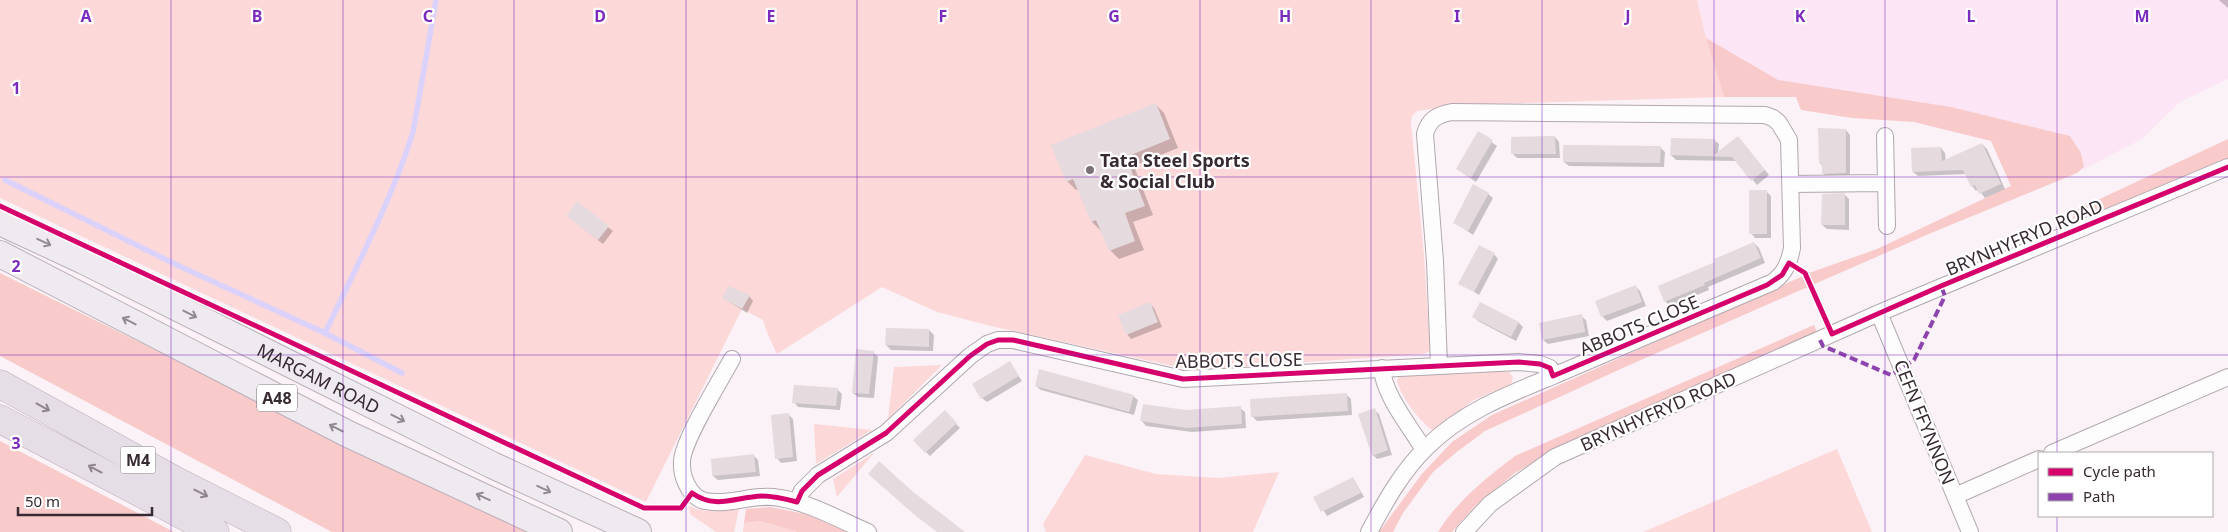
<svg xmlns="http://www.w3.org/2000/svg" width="2228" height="532" viewBox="0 0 2228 532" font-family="'Noto Sans',sans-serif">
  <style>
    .built { fill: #fce6f5 }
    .green { fill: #fdd8d8 }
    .forest { fill: #f9caca }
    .shadow { fill: #0003 }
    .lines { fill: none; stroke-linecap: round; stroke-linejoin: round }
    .stream { stroke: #dad2fa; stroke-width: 5.5 }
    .building { fill: #e5dade }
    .street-casing { stroke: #b1a8ae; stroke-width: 18 }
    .primary-casing { stroke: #bab0bb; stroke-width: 28 }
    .highway-casing { stroke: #bab0bb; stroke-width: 29 }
    .street { stroke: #fefdfe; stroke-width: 16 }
    .primary { stroke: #efeaef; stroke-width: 26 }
    .highway { stroke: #e5dee7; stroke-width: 28 }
    .quiet { stroke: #8e44ad; stroke-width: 4; stroke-dasharray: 8 4; stroke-linecap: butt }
    .cycleway-casing { stroke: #fff; stroke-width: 8 }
    .cycleway { stroke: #d6006c; stroke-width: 5 }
    .oneway { stroke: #938a91 }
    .oneway2 { stroke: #8e848d }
    .grid { fill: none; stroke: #7b2cbf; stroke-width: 1; stroke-opacity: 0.55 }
    .poi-dot { fill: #7b7078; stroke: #fff; stroke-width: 2 }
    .labels { text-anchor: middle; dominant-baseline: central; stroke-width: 4.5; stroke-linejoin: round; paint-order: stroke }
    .shield { fill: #fff; stroke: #736a70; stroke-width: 1 }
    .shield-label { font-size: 16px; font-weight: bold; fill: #372a33 }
    .poi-label { font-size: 18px; font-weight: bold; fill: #372a33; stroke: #fff; text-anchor: start }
    .street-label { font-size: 18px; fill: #372a33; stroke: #fff }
    .grid-label { font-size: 16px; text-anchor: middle; font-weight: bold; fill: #7b2cbf; stroke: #fff; stroke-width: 4.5; stroke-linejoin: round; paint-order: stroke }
  </style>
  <rect width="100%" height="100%" fill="#faf2f7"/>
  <!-- built -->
  <path class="built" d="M1697,0H2228V79L2180,102L2142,139L2082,170L2084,167L2081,153L2070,136L1951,107L1796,97H1724L1706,38Z"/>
  <!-- green -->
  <path class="green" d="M0,0H1697L1706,38L1724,97L1455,105L1417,111L1412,116L1411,123L1424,255L1430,347V351L1424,354L1191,370L995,327L937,312L882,287L777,354L768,335L763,320L742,309L646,502L0,198Z
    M942,365L888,419L894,367Z
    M1496,371L1509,372L1513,377L1511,384L1472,401L1438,430L1433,431C1419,420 1402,399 1397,381L1399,376Z
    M814,424L872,430L816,464Z
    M1837,449L1872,532H1643Z
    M874,453L837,497L833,479Z
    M1085,455L1156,474L1218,478L1279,472L1253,532H1046L1043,524Z
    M689,506C706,514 721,511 739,509L734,532H716L690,514Z
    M760,521L797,532H743L744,523Z"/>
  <!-- forest -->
  <path class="forest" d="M1706,38L1778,80L1951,107L2070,136L2081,153L2084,167L2077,173L1931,233L1625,367L1485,431L1458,451L1433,472L1403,513L1393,532H1379L1421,475L1452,442L1492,415L1812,272L1877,249L2011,186L1991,141L1914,122L1852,118L1801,110L1796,97H1724Z
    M2228,139V159L2078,220L2073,218L2074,211Z
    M0,273L421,482L534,532H332L0,356Z
    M1814,325L1817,333L1557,448L1515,473L1475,506L1452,532H1438C1457,501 1486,478 1515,456Z
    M0,441L174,532H0Z
    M770,507L806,514L847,532H797L760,521L744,523L746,509Z"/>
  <!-- shadow -->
  <path class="shadow" d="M2219,0H2228V8Z
    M1155,104L1164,113L1178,148L1134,166L1153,215L1133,222L1144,250L1119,259L1110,250L1101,231L1092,222L1079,189L1076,190L1067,181Z
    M1846,130L1850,135V178H1828L1823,173V166L1820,163Z
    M1479,133L1497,146L1476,182L1457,169Z
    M1555,137L1559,142L1560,158H1517L1513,154Z
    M1714,140L1719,144L1718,153L1742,142L1769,175L1757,185L1737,161L1676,160L1671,155Z
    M1982,144L1987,149L2005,189L1985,198L1978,189L1976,191L1972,186L1966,174L1918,176L1913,172L1941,148L1945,153L1946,161Z
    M1660,147L1665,152L1664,167L1569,166L1564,162Z
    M1766,191L1771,196V238H1755L1751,233Z
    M1488,194L1493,198L1473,235L1454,222Z
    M1845,195L1849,199V230L1827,229L1822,225Z
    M577,203L613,231L603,244L572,220Z
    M1754,243L1759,248L1765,263L1708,287L1709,290L1670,306L1665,301L1659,287L1717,262Z
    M1494,254L1498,259L1479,295L1460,283Z
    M1636,287L1640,291L1646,306L1607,321L1602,316Z
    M749,296L753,301L747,313L723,298Z
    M1149,303L1154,308L1162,327L1131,339L1127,334Z
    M1481,303L1519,323L1523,327L1516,341L1478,321L1474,317Z
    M1581,316L1586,320L1589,336L1548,344L1543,340Z
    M929,330L934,335L933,351L891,350L886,345Z
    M873,352L878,357L874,398L858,397L853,393Z
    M1009,362L1022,381L987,402L982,398Z
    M1036,386L1133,396L1138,400L1134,415L1041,390Z
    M837,389L842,394L840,410L798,407L794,402Z
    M1346,394L1351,399L1352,415L1257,421L1252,416Z
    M1240,408L1245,412L1246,428L1192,432L1146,426L1142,421L1186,412Z
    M1374,410L1379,414L1392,455L1377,459L1373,455Z
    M945,412L960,428L930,456L914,440Z
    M789,415L793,419L797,461L781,463L777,458Z
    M754,456L758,460L760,476L718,480L713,476Z
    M1353,478L1364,497L1327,516L1315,497Z"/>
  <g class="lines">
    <!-- stream -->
    <path class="stream" d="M5,180L179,266L325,333
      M402,373L325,333C356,267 391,202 413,132L436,0"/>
  </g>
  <!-- building -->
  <path class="building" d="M1156,103L1170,139L1126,157L1145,206L1125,213L1135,241L1109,251L1096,220L1091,222L1073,179L1066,182L1051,145Z
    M1818,128L1846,129V173L1822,174V163H1819Z
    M1478,131L1493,140L1471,178L1456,169Z
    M1547,136H1555L1556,154H1511V137Z
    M1738,136L1765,170L1751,181L1732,157L1670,155L1671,138L1715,139L1714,155Z
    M1982,143L2001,184L1979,194L1975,185L1971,187L1963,170L1912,172L1911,148L1941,147L1942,161Z
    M1563,145L1661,146L1660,163L1563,162Z
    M1473,184L1489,193L1468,231L1453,223Z
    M1749,190H1767V234H1749Z
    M1845,193V225H1821L1822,194Z
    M577,201L609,226L598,240L566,216Z
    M1754,242L1761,258L1704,283L1705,285L1664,302L1658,286L1715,262L1714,259Z
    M1479,245L1495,253L1474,292L1458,284Z
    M1636,285L1642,302L1601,317L1595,301Z
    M728,286L750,295L742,309L722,298Z
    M1150,302L1158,322L1126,335L1118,315Z
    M1480,302L1519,322L1511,337L1472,317Z
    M1582,314L1585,332L1542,340L1539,323Z
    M886,328L929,329V347L885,345Z
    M856,349L874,351L869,394L852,393Z
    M1010,361L1019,376L981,399L972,384Z
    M1039,369L1134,395L1129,412L1035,386Z
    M794,385L838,388L836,406L792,403Z
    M1347,393L1348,411L1251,417L1250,399Z
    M1143,404L1186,410L1241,406L1242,424L1187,428L1140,421Z
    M1375,408L1388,450L1372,456L1358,414Z
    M945,410L957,423L925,453L913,440Z
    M789,413L793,457L775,459L771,415Z
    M754,454L756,472L712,476L711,459Z
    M879,461L912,491L965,532H937L916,516L868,474Z
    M1353,477L1361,493L1321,512L1313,497Z"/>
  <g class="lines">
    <!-- street casing -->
    <g class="street-casing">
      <path id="street" d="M1885,136L1887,226
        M1791,184L1886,183
        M1879,313L1970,532
        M732,359C720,381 683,440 682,461C681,476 689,497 705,501C730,506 754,493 780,498C810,503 840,520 868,532
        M1382,368C1383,393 1408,424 1421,445L1426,447
        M2052,453L2228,377
        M1955,496L2039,459
        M797,502L802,491L818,475L886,433L970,356L987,344L998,340H1013L1183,379L1519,362L1540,364L1550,368L1553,376L1773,282C1785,273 1789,263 1792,248L1789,140L1779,123L1773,118L1765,115L1452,112C1437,115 1429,119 1425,134L1435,261L1439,365
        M1369,532C1385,502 1402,471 1427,447C1462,412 1509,394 1553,376
        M1464,532L1490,504L1555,457L1879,313L2228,167"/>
    </g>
    <!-- primary casing -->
    <g class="primary-casing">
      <g id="primary">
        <path id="s1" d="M0,222L84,261L492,465L638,532"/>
        <path d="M0,254L348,434L559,532"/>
      </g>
    </g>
    <!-- highway casing -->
    <g class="highway-casing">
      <path id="highway" d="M0,384L176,481L277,532
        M0,419L215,532"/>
    </g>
    <!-- street -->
    <use href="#street" class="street"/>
    <!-- primary -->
    <use href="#primary" class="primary"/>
    <!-- highway -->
    <use href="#highway" class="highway"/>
    <!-- quiet -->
    <path class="quiet" d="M1820,340L1823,346L1891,375L1914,360L1945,296L1941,286"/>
    <!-- cycleway casing -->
    <g class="cycleway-casing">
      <path id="cycleway" d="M0,206L644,508H681L692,493C716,510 735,497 762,496C774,496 786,499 797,502L802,491L818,475L886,433L970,356L987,344L998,340H1013L1183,379L1519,362L1540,364L1550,368L1553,376L1767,285L1782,275L1789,263L1805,273L1832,334L1941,286L2228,167"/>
    </g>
    <!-- cycleway -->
    <use href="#cycleway" class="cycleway"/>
  </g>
  <!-- one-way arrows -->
  <defs><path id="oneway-shaft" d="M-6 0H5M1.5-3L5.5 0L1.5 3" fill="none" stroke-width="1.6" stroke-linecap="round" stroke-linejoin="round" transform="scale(1.25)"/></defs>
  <g class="oneway">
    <use href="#oneway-shaft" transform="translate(44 242) rotate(25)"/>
    <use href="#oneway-shaft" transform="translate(190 314) rotate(27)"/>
    <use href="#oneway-shaft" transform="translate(129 321) rotate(-153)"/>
    <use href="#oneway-shaft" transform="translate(398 418) rotate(27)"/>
    <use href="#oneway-shaft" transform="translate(336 428) rotate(-153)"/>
    <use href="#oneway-shaft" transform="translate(544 489) rotate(25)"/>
    <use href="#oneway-shaft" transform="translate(483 497) rotate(-155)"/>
  </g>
  <g class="oneway2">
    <use href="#oneway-shaft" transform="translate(43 407) rotate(29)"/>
    <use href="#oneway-shaft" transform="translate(95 469) rotate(-152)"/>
    <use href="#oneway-shaft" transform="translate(201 493) rotate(27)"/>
  </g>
  <!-- grid -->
  <path class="grid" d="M171,0V532M343,0V532M514,0V532M686,0V532M857,0V532M1028,0V532M1200,0V532M1371,0V532M1542,0V532M1714,0V532M1885,0V532M2057,0V453M0,177H2228M0,355H2228M2057,516V532"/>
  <!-- markers -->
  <circle class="poi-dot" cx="1090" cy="170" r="5"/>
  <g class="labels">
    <!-- shield labels -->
    <g class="shield">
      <rect x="257" y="384.5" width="40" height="27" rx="4"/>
      <rect x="120.5" y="446.5" width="35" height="27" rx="4"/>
    </g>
    <g class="shield-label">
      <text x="277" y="398">A48</text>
      <text x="138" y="460">M4</text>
    </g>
    <!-- poi labels -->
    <g class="poi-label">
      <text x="1100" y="160">Tata Steel Sports<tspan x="1100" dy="21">&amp; Social Club</tspan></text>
    </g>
    <!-- street labels -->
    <g class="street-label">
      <text transform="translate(2024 237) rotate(-23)">BRYNHYFRYD ROAD</text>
      <text transform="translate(1639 325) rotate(-23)">ABBOTS CLOSE</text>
      <text transform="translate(1239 360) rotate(-1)">ABBOTS CLOSE</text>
      <text stroke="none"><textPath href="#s1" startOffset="355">MARGAM ROAD</textPath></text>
      <text transform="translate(1658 411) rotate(-24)">BRYNHYFRYD ROAD</text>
      <text transform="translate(1925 422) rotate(68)">CEFN FFYNNON</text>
    </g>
  </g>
  <g class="grid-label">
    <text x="86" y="22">A</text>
    <text x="257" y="22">B</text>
    <text x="428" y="22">C</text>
    <text x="600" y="22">D</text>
    <text x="771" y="22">E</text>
    <text x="943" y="22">F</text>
    <text x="1114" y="22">G</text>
    <text x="1285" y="22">H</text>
    <text x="1457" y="22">I</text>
    <text x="1628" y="22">J</text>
    <text x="1800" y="22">K</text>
    <text x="1971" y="22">L</text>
    <text x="2142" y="22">M</text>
    <text x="16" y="94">1</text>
    <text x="16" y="272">2</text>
    <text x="16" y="449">3</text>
  </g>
  <!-- legend -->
  <rect x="2038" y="452" width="175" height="65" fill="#ffffff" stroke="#afaaad"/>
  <rect x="2048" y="468" width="25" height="8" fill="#d6006c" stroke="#afaaad"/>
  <text x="2083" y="477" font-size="15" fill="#372a33">Cycle path</text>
  <rect x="2048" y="493" width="25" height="8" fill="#8e44ad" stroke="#afaaad"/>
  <text x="2083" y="502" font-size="15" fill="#372a33">Path</text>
  <!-- scale -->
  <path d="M18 507v8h134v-8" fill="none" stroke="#372a33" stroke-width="2.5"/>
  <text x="25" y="507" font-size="15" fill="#372a33" stroke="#ffffff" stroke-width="4" paint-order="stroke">50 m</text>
</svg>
